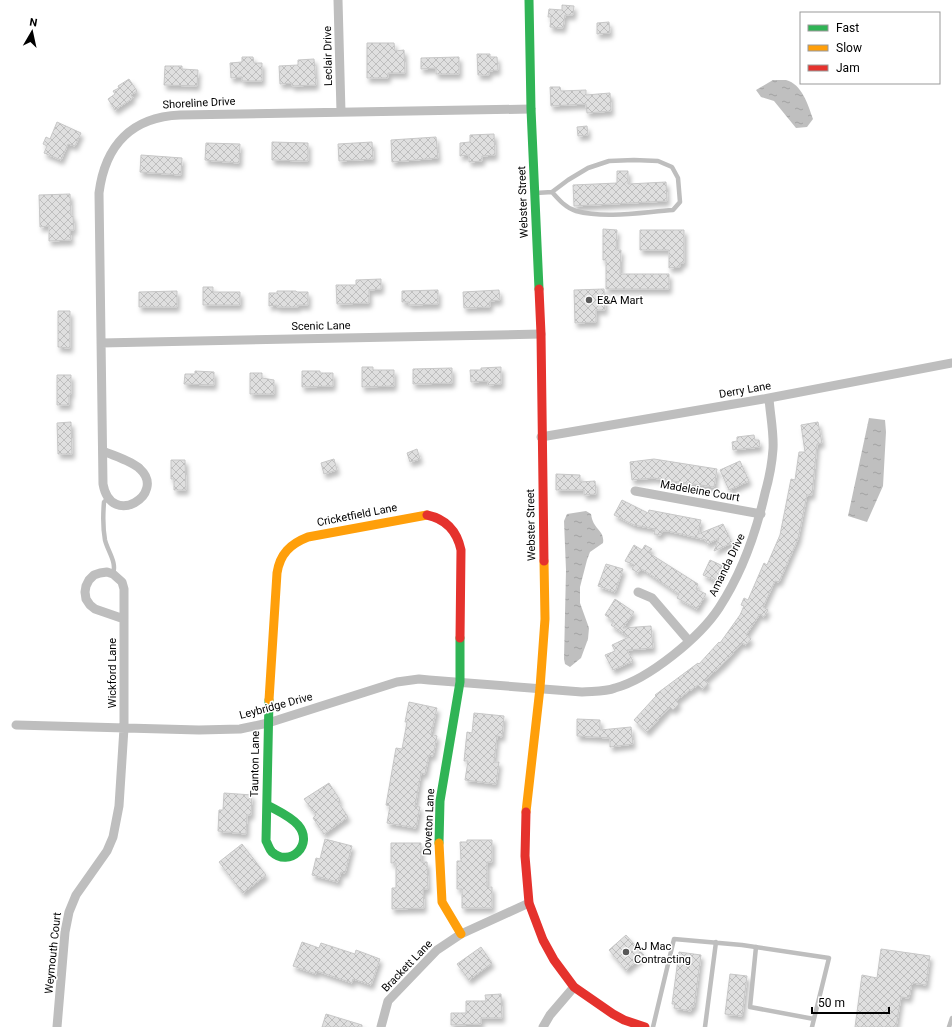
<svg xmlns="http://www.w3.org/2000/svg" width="952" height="1027" viewBox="0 0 952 1027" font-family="Roboto,sans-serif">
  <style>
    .water { fill: url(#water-ripples) }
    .building { fill: url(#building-cross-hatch); stroke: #c7c7c7; filter: url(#shadow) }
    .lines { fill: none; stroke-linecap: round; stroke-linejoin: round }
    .lane { stroke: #bebebe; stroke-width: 4.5 }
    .street { stroke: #bebebe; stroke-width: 9 }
    .fast { stroke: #30b455; stroke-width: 9 }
    .slow { stroke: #ff9f0a; stroke-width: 9 }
    .jam { stroke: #e5322d; stroke-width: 9 }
    .poi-dot { fill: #595959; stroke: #fff; stroke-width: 1.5 }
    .labels { text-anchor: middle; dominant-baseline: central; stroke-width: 3; stroke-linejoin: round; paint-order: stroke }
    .street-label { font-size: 11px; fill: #000; stroke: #fff }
    .poi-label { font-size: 11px; fill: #000; stroke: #fff; text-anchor: start }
  </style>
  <defs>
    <pattern id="water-ripples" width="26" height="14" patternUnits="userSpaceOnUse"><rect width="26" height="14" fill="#bfbfbf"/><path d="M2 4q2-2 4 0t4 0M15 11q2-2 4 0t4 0" fill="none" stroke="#a2a2a2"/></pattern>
    <pattern id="building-cross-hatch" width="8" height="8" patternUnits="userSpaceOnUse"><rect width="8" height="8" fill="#dfdfdf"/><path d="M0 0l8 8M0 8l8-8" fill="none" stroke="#bebebe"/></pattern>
    <filter id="shadow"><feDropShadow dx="2.5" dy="4.5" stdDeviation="2" flood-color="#0004"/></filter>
  </defs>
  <rect width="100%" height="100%" fill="#fff"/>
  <!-- water -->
  <path class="water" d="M773,80C777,80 782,80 786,80C802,84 808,105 813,119L807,127L796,128L774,101L761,97L756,90Z
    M869,418L885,420L886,432L883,486L867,522L848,516Z
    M586,511L591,514C593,530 605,530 603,543L590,552L587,560L580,587V603L589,628L588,639L581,658L570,667L565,664L564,659L566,570L564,521L567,514Z"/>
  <!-- building -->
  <path class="building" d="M562,5L574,6L573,15H565L563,28L550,27L551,17H548L549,9L562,10Z
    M609,22L610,33L597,34V23Z
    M367,43H394L395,51L404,50L405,73H388V78H367Z
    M477,54H490V57H497L498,70L489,71V75H478Z
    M242,57H253L254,63H262V81H242V77L231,78L230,63L242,62Z
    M459,57V74H436V68L421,69V58Z
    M314,59L316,85L292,86V83L280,84L279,66L298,65V60Z
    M165,66H182V69L198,70L197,86L164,85Z
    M129,79L137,91L131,95L133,98L115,110L108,99L115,94L113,91L119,88L118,86Z
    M550,87H560L561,91L586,90V95L610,93L611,111L587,113L586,104L551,106Z
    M57,122L81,133L75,146L68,144L61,160L44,153L47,146L43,144L46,137L50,139Z
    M587,126L588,135L578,136L577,127Z
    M494,134L495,155L482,156V161L469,162V155L460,156V143L470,142V135Z
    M436,137L438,158L392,162L391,140Z
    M272,142L308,143V161L272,160Z
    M372,142L373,159L339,161L338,144Z
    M206,143L240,144L239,163L205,160Z
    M141,155L182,158L181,175L140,172Z
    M617,171H628V184L666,182L667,201L574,206L573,185L617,183Z
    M70,194L71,216H73L74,230H70L71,240L49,241V226L40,227L39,195Z
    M603,229L617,230L616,250H621L620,274H669V289H606V260H603Z
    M640,230H684V263H680V267L669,268V250H640Z
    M381,279V289L369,290V303L337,304L336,285H356V280Z
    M203,287H213V292H240V305H203Z
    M604,289L605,310H596V322L575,323L574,290Z
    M438,290V304L409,305V302H402V291Z
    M499,290L500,300L490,301V307L464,308L463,292Z
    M177,291V307H139V292Z
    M277,291H296L297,292H308V305H298V307H277V305L269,306V293H277Z
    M58,311H70V348L58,347Z
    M362,367H373V370H394V386L362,387Z
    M501,367V384L488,385V381L471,382L470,370H481V368Z
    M452,368V383L413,384V369Z
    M195,371L214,372V385L184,384L185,374H195Z
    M302,371H320V373H333V386L302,387Z
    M250,373H262V378L274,380V394H250Z
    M57,375H71V394H69V405H57Z
    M71,422L72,454H58L57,423Z
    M818,422L822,443L817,444L812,495H807L798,539L779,582L775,581L763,607L768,610L764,617L760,614L746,635L751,639L746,645L742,643L724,663L705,680L708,684L702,689L698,685L691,690H690L676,701L679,704L673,710L670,707L647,732L634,720L656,696L655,695L698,663L699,664L719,642L720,643L740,615L744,606L741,605L744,598L748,600L764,563L767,565L780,535L791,479L795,480L799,452H805L801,425Z
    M754,435L755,440H759L760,447L733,450L732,442L737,441V437Z
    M417,449L420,459L410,462L407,453Z
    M334,459L337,470L324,474L321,463Z
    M654,459L717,469L714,487L653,478L632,480L630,462Z
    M171,460H185L186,490H174V479H171Z
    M740,461L749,481L729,490L720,470Z
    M556,474L580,475V482L595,481L596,494L584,495V490H556Z
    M622,500L648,513L649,510L701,520L698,534L723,524L732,543L714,551L719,538L707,544L706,540L668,531H662L661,535L654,534L655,529L634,525L614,515Z
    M634,545L642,550L645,545L652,549L649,553L698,584L696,589L706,594L697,609L677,598L679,594L645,571L641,569L638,573L632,569L634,565L625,561Z
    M710,560L723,566L716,581L703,575Z
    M606,564L623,569L615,592L598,586Z
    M615,599L634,612L623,628L651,626L653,648L627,650L633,661L613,670L605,655L615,651L612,645L629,637L611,625L614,621L605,615Z
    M409,702L437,708L431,734L437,736L433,756L429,755L425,774L421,773L415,806L420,807L416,828L387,823L390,806L386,805L396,748L402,749L407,722H405Z
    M474,713L504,716L502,737L497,736L494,762H499L496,784L465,780L468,761H464L467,732L472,733Z
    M577,719L600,720V730L631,727L633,744L610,747V738L577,736Z
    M329,783L340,800L338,802L348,817L324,834L313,818L316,815L304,799Z
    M224,793L252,795L251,815H247L246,834L218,831L219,810H223Z
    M325,839L352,846L345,873L341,872L338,882L312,875L316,858L320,859Z
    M467,840H492V862H487V887H492V908H462V889H457V861H461L460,842H467Z
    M391,843H421V862H427L428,889H423L424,908L392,909V888H396V863H391Z
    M242,844L266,875L243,893L219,862Z
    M626,935L644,955L626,970L609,950Z
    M302,942L319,948L321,943L355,954L356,950L380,959L371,985L353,979L352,983L317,971L316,974L293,966Z
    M481,947L492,963L469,980L457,964Z
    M881,949L930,956L926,985L912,983L909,998L901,997L896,1027H855L862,975L877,978Z
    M679,952L701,955L694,1007H691V1011L674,1008L675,1004H672Z
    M730,974L747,976L742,1016L725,1014Z
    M501,994L502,1018H481V1024L451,1025V1013H466V1001H486L485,995Z
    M326,1014L362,1025V1027H322Z"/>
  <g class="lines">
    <!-- lane -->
    <path class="lane" d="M536,193L552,192L568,180L588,168L609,161L634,160L658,161L672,167L678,178L680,202L673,210C643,212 606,219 576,211C566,208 559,200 552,192
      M108,498L104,502C103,514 103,529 105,540C108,552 117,562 113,574
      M756,947L750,1007L814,1019
      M653,1027L674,939L742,945L829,958L812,1027
      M705,1027L716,942
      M949,1027L952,1018"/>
    <!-- street -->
    <path class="street" d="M338,0L341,112
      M101,343L541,334
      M541,437L769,398L952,363
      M103,451C114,456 132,461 140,469C167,494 111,529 103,484L99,193C105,146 131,117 180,115L531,109
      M635,491L761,514
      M638,592L652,598L689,641
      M16,725L199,730L240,729L268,723L397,682L419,679L429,680L582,692C594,691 605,692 615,688C649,679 700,637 719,608C742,573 756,533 765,493C769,479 772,464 773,449C774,432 770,414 769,398
      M57,1027L65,932L69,912L76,895L107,851L113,837L119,806L124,728V589L122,582L113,574L107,572L100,573L94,575L89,580L86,586L85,592L86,599L90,605L95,609L124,619
      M381,1027L388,1001L437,950L461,934L529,903
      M543,1027L550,1015L574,987"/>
    <!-- fast -->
    <path class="fast" d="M529,0L531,109L539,289
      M267,805C278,811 290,816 298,825C315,845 289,868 272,852C269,849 268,844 266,841L269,700
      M439,843L440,801L460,682V638"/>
    <!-- slow -->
    <path class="slow" d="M269,700L277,573C280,554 290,544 308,537L427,515
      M526,812L540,688L545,619L544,561
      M439,843L442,902L461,934"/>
    <!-- jam -->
    <path class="jam" d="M539,289L541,334L544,561
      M427,515C446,519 457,531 461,550L460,638
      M526,812L525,856L529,903L543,940L554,960L574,987L613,1014L624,1020L645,1027"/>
  </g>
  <!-- markers -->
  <g class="poi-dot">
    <circle cx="589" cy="300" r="4"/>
    <circle cx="626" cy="952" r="4"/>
  </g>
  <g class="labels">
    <!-- street labels -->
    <g class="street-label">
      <text transform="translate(328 56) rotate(-91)">Leclair Drive</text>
      <text transform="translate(199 103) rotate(-3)">Shoreline Drive</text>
      <text transform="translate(523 202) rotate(-92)">Webster Street</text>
      <text transform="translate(321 326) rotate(-1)">Scenic Lane</text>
      <text transform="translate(745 390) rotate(-10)">Derry Lane</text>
      <text transform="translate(700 491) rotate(10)">Madeleine Court</text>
      <text transform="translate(357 515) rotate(-11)">Cricketfield Lane</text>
      <text transform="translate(531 525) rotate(-91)">Webster Street</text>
      <text transform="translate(727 565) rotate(-64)">Amanda Drive</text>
      <text transform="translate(112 673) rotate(-90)">Wickford Lane</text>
      <text transform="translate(276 706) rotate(-15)">Leybridge Drive</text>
      <text transform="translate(255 764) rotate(-89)">Taunton Lane</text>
      <text transform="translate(429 822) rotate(-87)">Doveton Lane</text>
      <text transform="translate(53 953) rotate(-84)">Weymouth Court</text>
      <text transform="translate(407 966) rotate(-46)">Brackett Lane</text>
    </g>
    <!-- poi labels -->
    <g class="poi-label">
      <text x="597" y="300">E&amp;A Mart</text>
      <text x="634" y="946">AJ Mac<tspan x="634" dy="13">Contracting</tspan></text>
    </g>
  </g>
  <!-- legend -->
  <rect x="800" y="12" width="140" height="72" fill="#ffffff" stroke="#999999"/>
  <rect x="808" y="25" width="20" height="6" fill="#30b455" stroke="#999999"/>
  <text x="836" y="32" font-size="12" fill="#000000">Fast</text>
  <rect x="808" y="45" width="20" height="6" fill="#ff9f0a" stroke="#999999"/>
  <text x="836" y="52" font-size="12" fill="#000000">Slow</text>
  <rect x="808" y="65" width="20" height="6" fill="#e5322d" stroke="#999999"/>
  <text x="836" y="72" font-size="12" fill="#000000">Jam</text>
  <!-- north arrow -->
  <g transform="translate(32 32) rotate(9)" stroke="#ffffff" stroke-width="3" paint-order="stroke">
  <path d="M0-3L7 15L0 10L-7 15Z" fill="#000000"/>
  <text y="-6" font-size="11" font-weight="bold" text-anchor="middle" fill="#000000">N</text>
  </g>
  <!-- scale -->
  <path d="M812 1007v6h77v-6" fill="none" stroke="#000000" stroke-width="2"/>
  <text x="818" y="1007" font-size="12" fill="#000000" stroke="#ffffff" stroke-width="3" paint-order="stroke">50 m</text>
</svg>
